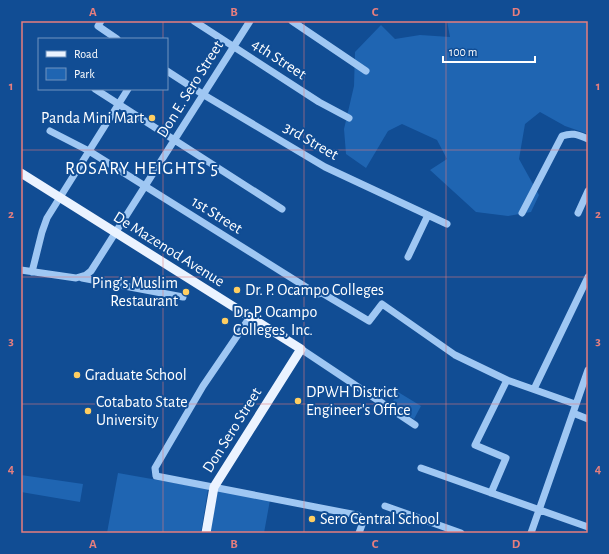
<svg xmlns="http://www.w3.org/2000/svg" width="609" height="554" viewBox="0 0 609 554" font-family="'Alegreya Sans',sans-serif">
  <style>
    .green { fill: #1f65b2 }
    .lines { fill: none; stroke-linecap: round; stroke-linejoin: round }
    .minor { stroke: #9fc7f3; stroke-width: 7 }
    .major { stroke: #ebf3ff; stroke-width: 9 }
    .grid { fill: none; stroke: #e67e7e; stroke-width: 1; stroke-opacity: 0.55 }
    .poi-dot { fill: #ffce61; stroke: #114d94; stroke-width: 1.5 }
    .labels { text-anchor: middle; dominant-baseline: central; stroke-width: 4; stroke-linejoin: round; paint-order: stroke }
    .street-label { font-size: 16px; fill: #fff; stroke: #114d94 }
    .poi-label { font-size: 16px; fill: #fff; stroke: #114d94; text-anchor: start }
    .quarter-label { font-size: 18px; letter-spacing: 1px; fill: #fff; stroke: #114d94 }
    .neatline { fill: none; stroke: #e67e7e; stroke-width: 1.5 }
    .grid-label { font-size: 13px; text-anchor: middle; font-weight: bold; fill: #e67e7e }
  </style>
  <rect width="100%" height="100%" fill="#114d94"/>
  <!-- green -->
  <path class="green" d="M447,21H588V134L565,126L540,112L525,124L519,159L539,195L531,212L508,216L476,212L430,170L447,159L437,140L402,124L388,131L366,168L346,154L344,129L354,86L355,52L381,25L395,39L420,35L450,37Z
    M398,392L421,406L414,419L391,405Z
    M118,473L208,489L201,533H107Z
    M21,475L83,484L80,502L21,492Z
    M218,490L270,500L264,533H210Z"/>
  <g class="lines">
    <!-- minor -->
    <path class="minor" d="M101,21L98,26L117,39
      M194,21L319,102L349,118
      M292,21L366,71
      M167,71L204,95L325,167L447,224
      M95,89L282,209
      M50,131L89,151L317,294L322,293L369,321L382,304L455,355L507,380L575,404
      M522,213L562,136C573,132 578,135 588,139
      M578,213L588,191
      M408,257L428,215
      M21,270L76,278L86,275L91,271L250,21
      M32,272L42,232L47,218L128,89
      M82,278L183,297
      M250,317L203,386L155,468L156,476L357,515L362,518L363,522L359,533
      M301,349L415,425
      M534,389L588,277
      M573,413L588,419
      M421,468L588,527
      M491,493L506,458L475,445L507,380
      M385,506L461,533
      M531,533L588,370"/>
    <!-- major -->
    <path class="major" d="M21,173L301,349L214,487L206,533"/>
  </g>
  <!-- grid -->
  <path class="grid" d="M163,21V39M304,21V533M446,21V533M163,89V533M21,150H588M21,277H588M21,404H588"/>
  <!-- markers -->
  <g class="poi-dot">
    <circle cx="152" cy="118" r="4"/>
    <circle cx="237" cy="290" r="4"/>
    <circle cx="186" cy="292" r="4"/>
    <circle cx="225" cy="321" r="4"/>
    <circle cx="77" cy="375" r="4"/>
    <circle cx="298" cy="401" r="4"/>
    <circle cx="88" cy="411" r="4"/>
    <circle cx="312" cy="519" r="4"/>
  </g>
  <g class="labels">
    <!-- street labels -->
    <g class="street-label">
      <text transform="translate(279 59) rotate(33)">4th Street</text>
      <text transform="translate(190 89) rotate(-58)">Don E. Sero Street</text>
      <text transform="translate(311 141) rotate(30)">3rd Street</text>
      <text transform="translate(217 215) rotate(32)">1st Street</text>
      <text transform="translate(169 249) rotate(32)">De Mazenod Avenue</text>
      <text transform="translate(232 430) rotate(-58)">Don Sero Street</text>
    </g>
    <!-- poi labels -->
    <g class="poi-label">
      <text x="144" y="118" text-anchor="end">Panda Mini Mart</text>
      <text x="178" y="283" text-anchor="end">Ping's Muslim<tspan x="178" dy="18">Restaurant</tspan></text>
      <text x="245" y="290">Dr. P. Ocampo Colleges</text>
      <text x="233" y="312">Dr. P. Ocampo<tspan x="233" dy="18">Colleges, Inc.</tspan></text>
      <text x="85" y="375">Graduate School</text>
      <text x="306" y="392">DPWH District<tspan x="306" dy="18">Engineer's Office</tspan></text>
      <text x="96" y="402">Cotabato State<tspan x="96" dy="18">University</tspan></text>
      <text x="320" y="519">Sero Central School</text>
    </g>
    <!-- quarter labels -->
    <g class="quarter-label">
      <text x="142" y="169">ROSARY HEIGHTS 5</text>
    </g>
  </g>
  <!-- border -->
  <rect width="609" height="554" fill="none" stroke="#114d94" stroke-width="44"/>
  <!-- legend -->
  <rect x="38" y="38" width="130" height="52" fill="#114d94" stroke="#7094bf"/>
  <rect x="46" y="51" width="20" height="6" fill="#ebf3ff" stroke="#7094bf"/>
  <text x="74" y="58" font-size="12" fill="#ffffff">Road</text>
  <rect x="46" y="68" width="20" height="12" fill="#1f65b2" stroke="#7094bf"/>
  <text x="74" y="78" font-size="12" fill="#ffffff">Park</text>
  <!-- scale -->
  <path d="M443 56v6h92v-6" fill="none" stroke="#ffffff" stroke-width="2"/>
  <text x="449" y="56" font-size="12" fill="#ffffff" stroke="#114d94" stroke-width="3" paint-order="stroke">100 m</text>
  <rect x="22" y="22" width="565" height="510" class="neatline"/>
  <g class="grid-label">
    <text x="93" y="16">A</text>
    <text x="234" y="16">B</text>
    <text x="375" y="16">C</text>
    <text x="516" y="16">D</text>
    <text x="11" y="90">1</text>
    <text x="598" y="90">1</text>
    <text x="11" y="218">2</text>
    <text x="598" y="218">2</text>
    <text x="11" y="345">3</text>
    <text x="598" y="345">3</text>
    <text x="11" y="473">4</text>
    <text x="598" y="473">4</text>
    <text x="93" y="548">A</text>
    <text x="234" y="548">B</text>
    <text x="375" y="548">C</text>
    <text x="516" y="548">D</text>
  </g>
</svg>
